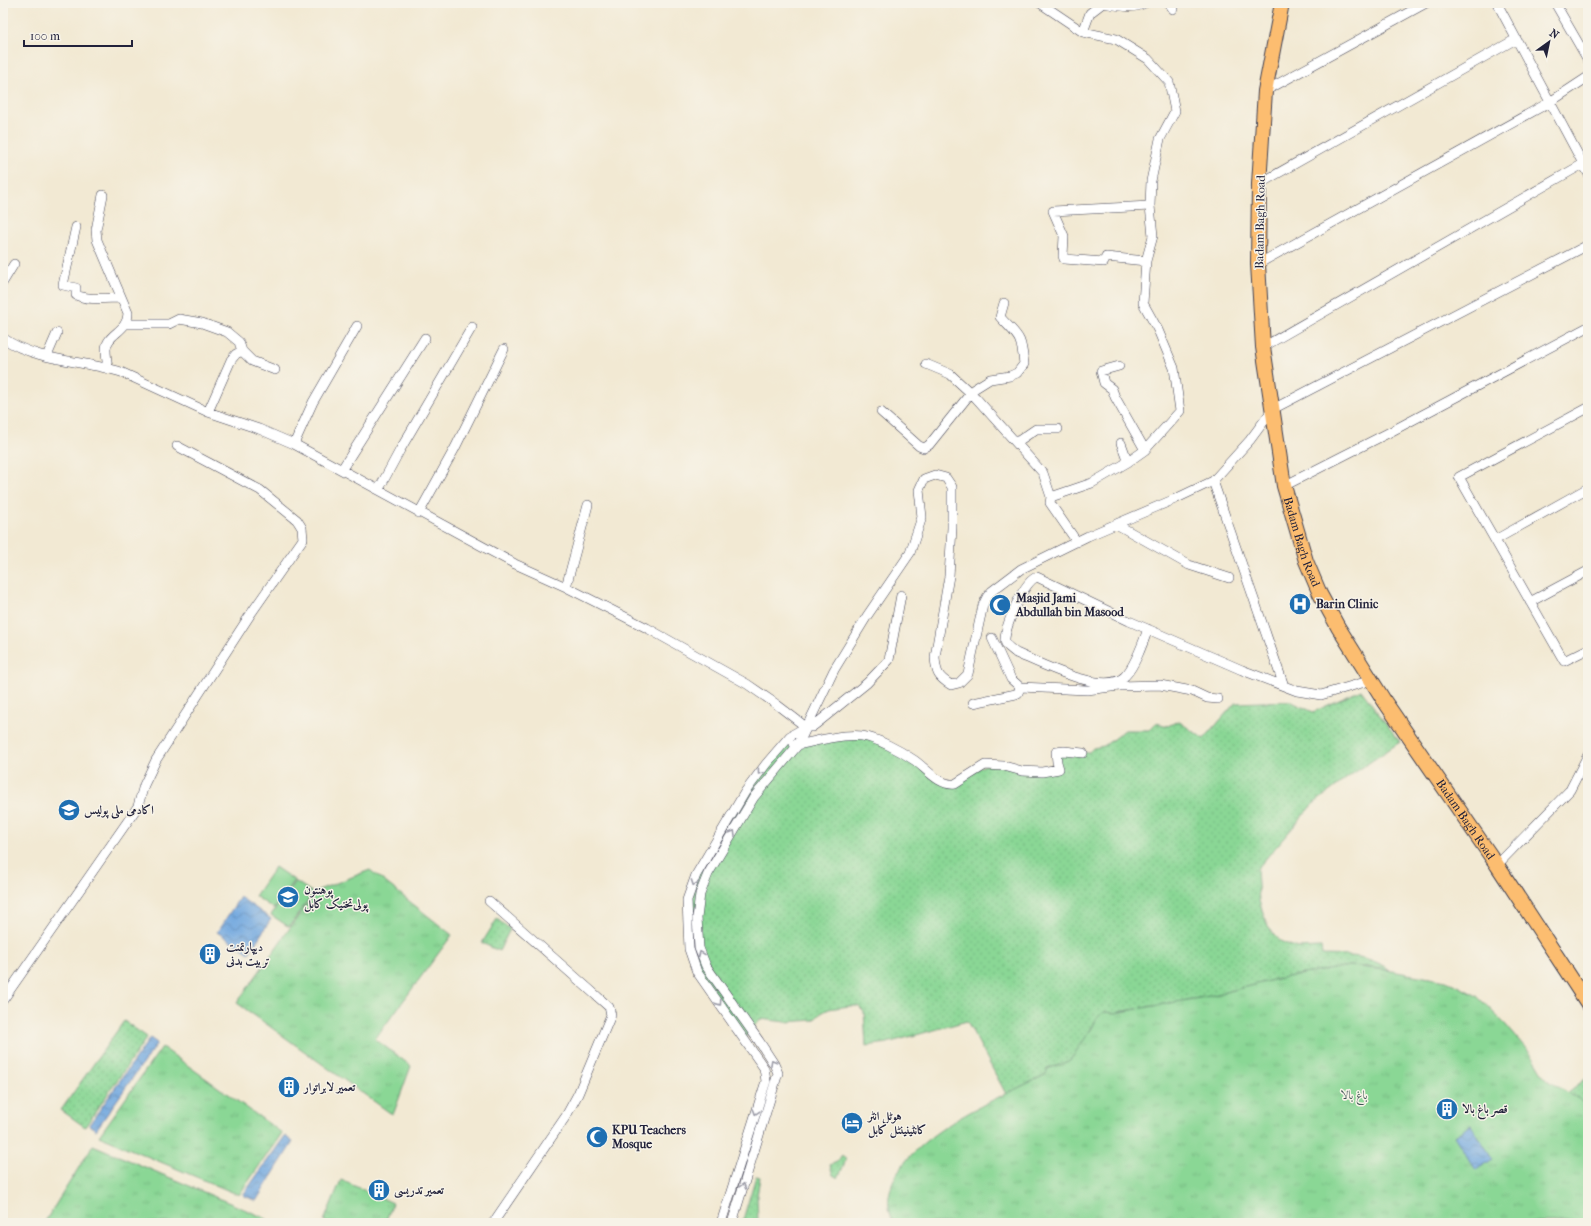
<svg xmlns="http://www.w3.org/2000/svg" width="1591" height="1226" viewBox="0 0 1591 1226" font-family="'IM FELL French Canon',Amiri,serif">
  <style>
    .grass { fill: url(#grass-dots); stroke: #567c68 }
    .park { fill: url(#park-tufts); stroke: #567c68 }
    .pitch { fill: #8ad795; stroke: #567c68 }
    .water { fill: url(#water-waves); stroke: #4a648d }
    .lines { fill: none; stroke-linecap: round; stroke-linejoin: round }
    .minor-casing { stroke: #414052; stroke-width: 10 }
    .primary-casing { stroke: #414052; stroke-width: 16 }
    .minor { stroke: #fff; stroke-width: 9 }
    .primary { stroke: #fcbd6f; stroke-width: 14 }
    .oneway { stroke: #9c9ca7 }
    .labels { text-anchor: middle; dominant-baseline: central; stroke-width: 3; stroke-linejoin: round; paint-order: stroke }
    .street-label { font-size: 12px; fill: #22223b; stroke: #f7f3e8 }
    .poi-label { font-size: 12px; font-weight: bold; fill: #22223b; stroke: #f7f3e8; text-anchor: start }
    .park-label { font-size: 12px; fill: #415856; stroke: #f7f3e8 }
  </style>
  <defs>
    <pattern id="grass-dots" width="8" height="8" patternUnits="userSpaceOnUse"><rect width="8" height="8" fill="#8ad795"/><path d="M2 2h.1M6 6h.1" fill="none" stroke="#77b881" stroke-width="1.8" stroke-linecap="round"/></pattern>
    <pattern id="park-tufts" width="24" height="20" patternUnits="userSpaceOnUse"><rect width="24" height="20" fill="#8ad795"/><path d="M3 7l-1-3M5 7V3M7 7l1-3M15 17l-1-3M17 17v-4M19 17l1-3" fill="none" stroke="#77b881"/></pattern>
    <pattern id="water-waves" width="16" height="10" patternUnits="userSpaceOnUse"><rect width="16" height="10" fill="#71a7df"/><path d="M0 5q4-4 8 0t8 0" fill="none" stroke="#5c88b6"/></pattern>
  </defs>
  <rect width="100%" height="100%" fill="#f7f3e8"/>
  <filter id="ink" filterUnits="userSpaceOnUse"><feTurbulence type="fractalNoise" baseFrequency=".025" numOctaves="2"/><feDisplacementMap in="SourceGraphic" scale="8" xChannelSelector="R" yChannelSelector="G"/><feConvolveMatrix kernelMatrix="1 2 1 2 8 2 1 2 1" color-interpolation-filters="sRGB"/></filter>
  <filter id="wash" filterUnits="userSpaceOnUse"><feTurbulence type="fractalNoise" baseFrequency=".012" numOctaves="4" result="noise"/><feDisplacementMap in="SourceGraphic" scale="16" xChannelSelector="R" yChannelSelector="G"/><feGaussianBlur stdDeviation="0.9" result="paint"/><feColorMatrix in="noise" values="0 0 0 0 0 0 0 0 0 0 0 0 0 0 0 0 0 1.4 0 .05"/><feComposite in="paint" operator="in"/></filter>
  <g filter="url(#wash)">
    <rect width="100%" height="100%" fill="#f2e9d3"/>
    <!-- grass -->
    <path class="grass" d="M1361,690L1400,742L1351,775L1312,805L1257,869L1259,901L1268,927L1280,941L1292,946L1298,948L1321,947L1322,955C1347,956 1369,954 1389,970L1368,967L1350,966L1281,978L1210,996L1114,1013L1103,1012C1091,1023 1080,1056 1065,1063C1060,1066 1053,1067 1047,1068L1048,1071L1045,1075L1006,1094L967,1021L887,1043L866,1046L864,1012L858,1006H849L829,1009L821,1013L814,1020L786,1022L760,1019L744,1039L697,972L687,925L696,875L745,792L785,742L850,735L876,740L948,784L985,765L1059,769L1056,752L1083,753L1089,752L1093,748L1104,746L1125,730H1149L1156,723L1168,726L1178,721L1204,739L1235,703L1290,701L1313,712Z
      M497,919L510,929L499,951L482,943Z
      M124,1021L147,1037L85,1127L61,1110Z
      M1588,1077V1105L1567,1093Z
      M842,1155L846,1160L838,1178L833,1175L830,1165L837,1162Z
      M756,1176L760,1177L757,1196L758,1223H742Z"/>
    <!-- park -->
    <path class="park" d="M370,870L452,935L375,1039L411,1066L393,1115L237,1003L316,891Z
      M1350,966L1386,970L1446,981L1458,986L1477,996L1505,1024L1534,1058L1548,1081L1588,1105V1223H893C891,1215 887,1205 889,1196C900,1136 995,1100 1045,1075L1047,1071V1069L1065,1063L1071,1059L1092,1028L1097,1018L1103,1012L1115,1013L1210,996L1281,978Z
      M162,1047L282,1133L239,1195L99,1136Z
      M93,1145L265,1218L272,1223H44Z
      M341,1180L393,1203L385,1223H327L324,1221Z"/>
    <!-- pitch -->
    <path class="pitch" d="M275,867L294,880L274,909L255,896Z
      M295,881L313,893L289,927L271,915Z"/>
    <!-- water -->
    <path class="water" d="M240,897L271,919L249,953L217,932Z
      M150,1038L157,1043L96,1130L89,1125Z
      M1471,1125L1493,1159L1476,1170L1454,1136Z
      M285,1136L293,1142L256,1201L243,1195Z"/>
  </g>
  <g filter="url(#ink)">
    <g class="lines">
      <!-- minor casing -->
      <g class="minor-casing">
        <path id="minor" d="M1040,3L1083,32L1116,39L1148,59L1169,82L1175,111L1160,139L1151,181L1150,206L1153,236L1146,261L1143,303L1158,330L1174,368L1180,411L1145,450L1128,462L1092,483L1051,497L1050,503L1077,542
          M1169,3L1173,9
          M1497,3L1588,173
          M1555,3L1588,60
          M1083,32L1090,13L1103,3C1116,5 1133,10 1145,3
          M1265,91L1426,3
          M1259,184L1516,39
          M103,195L96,230L97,240L128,313C128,332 107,333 106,349C106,355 107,362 108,368
          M76,227L63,285L76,288V295C88,301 108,298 121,298
          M1146,261L1106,257L1104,262L1064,259L1063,256L1064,236L1053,211L1150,206
          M1258,264L1550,102L1588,77
          M3,282L14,264
          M126,324H169L179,319L202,323L227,332L239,342L242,351L252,361L275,370
          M3,338C37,362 83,360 121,372L208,412L259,429L294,444L515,564L566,587L647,628L747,684L776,704L806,727
          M1263,347L1583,164
          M47,356L57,333
          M926,364L950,374L976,398L1043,473L1051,497
          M1119,366L1101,371L1104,383L1112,389L1115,397L1145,450
          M1588,408L1459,477L1564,661L1588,649
          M208,412L231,360L236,354L242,351
          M881,412L919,446L924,448L929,445L974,389L990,379L1010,376L1017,373L1024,364C1021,334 1019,338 1000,317L1004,303
          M1017,442L1036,429H1058
          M1121,443L1128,462
          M294,444L313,402L357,326
          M342,469L425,338
          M1213,481L1284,686
          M1284,486L1392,431L1588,327
          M379,489L400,450L472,327
          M419,513L455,448L504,349
          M1116,524L1189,565L1229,578
          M1495,540L1588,488
          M566,587L588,505
          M1530,602L1588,571
          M1148,629C1143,643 1135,666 1125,676C1105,697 1038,662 1016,653C1012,649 1006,647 1005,641C1004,628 1024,580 1037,577L1129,621L1242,670L1297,691L1321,695L1372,680
          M992,638L1011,679L1020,687L1087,690L1119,686L1160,685L1192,691L1207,698L1218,699
          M973,703L1016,694L1018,693L1020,687
          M794,744L798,745C814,741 846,733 862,736C877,738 901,751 914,760C926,768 939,786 955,784L985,765L1004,766L1022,771L1042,772L1059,769L1057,762L1056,752L1064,751L1083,753
          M1497,865L1570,790L1588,755
          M489,901L590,990L609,1007L611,1015L578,1094L566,1116L493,1223
          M3,1000L132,815L138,806L144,785L156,760L250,615L303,539L302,528L297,520L260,490L177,446
          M721,1223L766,1081L764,1068L697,972L689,949L687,900L696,875L745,792L766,764L790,736L806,727H812L816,724L867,683L889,660L901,595
          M732,1223L778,1073L774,1064L759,1041L706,966L699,948L697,918L700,894L708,874L754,797L798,745L834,670L867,616L910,553L922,517L919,490L924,479L935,475L946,478L952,487V528L949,576L935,657C936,673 938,677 951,685L959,683L968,674L983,605L987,597L992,591L1021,569L1088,536L1175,499L1213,481L1250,440L1273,409L1588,245"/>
      </g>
      <!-- primary casing -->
      <g class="primary-casing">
        <g id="primary">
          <path id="s1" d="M1282,3L1265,91L1259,184L1258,264L1263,347L1284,486L1306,561L1320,594L1338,627L1385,702L1497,865L1588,1004"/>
        </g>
      </g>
      <!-- minor -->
      <use href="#minor" class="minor"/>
      <!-- primary -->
      <use href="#primary" class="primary"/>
    </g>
    <!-- one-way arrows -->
    <defs><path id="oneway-chevron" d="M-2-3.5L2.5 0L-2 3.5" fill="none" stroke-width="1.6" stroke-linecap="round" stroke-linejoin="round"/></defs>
    <g class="oneway">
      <use href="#oneway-chevron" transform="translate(760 772) rotate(127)"/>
      <use href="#oneway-chevron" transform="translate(733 833) rotate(-59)"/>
      <use href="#oneway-chevron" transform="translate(694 883) rotate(110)"/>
      <use href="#oneway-chevron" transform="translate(701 954) rotate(-112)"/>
      <use href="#oneway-chevron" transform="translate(719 1003) rotate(55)"/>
      <use href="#oneway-chevron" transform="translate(773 1062) rotate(-119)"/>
      <use href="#oneway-chevron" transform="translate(756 1112) rotate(107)"/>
      <use href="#oneway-chevron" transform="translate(743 1186) rotate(-73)"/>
    </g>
  </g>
  <!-- icons -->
  <defs>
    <g id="hospital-disc" transform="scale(1.15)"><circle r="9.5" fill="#1f6fb2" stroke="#f7f3e8"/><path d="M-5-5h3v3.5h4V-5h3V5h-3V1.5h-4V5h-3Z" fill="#fff"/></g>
    <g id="mosque-disc" transform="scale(1.15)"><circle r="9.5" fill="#1f6fb2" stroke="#f7f3e8"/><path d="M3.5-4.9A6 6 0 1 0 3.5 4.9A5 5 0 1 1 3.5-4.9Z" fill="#fff"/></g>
    <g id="university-disc" transform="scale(1.15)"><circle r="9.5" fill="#1f6fb2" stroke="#f7f3e8"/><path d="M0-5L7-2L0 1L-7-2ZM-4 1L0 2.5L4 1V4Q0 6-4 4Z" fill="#fff"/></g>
    <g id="building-disc" transform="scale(1.15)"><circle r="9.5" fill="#1f6fb2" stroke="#f7f3e8"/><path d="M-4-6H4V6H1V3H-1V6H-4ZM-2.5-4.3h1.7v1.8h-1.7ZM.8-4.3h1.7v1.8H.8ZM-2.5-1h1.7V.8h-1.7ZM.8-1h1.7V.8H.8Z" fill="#fff"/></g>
    <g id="hotel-disc" transform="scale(1.15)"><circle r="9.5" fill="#1f6fb2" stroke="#f7f3e8"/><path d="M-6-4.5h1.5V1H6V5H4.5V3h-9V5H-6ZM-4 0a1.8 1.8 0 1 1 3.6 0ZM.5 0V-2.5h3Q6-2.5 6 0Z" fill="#fff"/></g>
  </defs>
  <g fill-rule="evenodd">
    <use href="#hospital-disc" x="1300" y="604"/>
    <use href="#mosque-disc" x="1000" y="605"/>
    <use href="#university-disc" x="69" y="810"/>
    <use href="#university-disc" x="288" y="897"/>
    <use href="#building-disc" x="210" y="954"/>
    <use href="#building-disc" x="289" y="1087"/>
    <use href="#building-disc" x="1447" y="1109"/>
    <use href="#hotel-disc" x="852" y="1123"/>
    <use href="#mosque-disc" x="597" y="1137"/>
    <use href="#building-disc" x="379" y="1190"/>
  </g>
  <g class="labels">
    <!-- street labels -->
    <g class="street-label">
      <text transform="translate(1260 222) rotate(-89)">Badam Bagh Road</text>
      <text stroke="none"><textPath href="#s1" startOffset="545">Badam Bagh Road</textPath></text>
      <text stroke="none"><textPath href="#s1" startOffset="869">Badam Bagh Road</textPath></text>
    </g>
    <!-- poi labels -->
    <g class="poi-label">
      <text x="1016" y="598">Masjid Jami<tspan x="1016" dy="14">Abdullah bin Masood</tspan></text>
      <text x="1316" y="604">Barin Clinic</text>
      <text x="84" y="810">اکادمی ملی پولیس</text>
      <text x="304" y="890">پوهنتون<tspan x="304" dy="14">پولی‌تخنیک کابل</tspan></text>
      <text x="226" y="947">دیپارتمنت<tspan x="226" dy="14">تربیت بدنی</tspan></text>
      <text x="304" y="1087">تعمیر لابراتوار</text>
      <text x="1462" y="1109">قصر باغ بالا</text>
      <text x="868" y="1116">ہوٹل انٹر<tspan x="868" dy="14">کانٹینینٹل کابل</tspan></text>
      <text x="612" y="1130">KPU Teachers<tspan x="612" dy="14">Mosque</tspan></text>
      <text x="394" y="1190">تعمیر تدریسی</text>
    </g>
    <!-- park labels -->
    <g class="park-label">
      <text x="1354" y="1095">باغ بالا</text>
    </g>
  </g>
  <!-- margin -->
  <rect width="1591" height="1226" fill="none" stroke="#f7f3e8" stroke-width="16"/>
  <!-- north arrow -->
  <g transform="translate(1549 42) rotate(33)" stroke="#f7f3e8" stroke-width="3" paint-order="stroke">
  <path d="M0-3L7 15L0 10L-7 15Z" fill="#22223b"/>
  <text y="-6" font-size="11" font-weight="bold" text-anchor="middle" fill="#22223b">N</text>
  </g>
  <!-- scale -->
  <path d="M24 40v6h108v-6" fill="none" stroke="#22223b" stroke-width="2"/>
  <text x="30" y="40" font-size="12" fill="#22223b" stroke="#f7f3e8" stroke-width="3" paint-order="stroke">100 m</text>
</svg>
